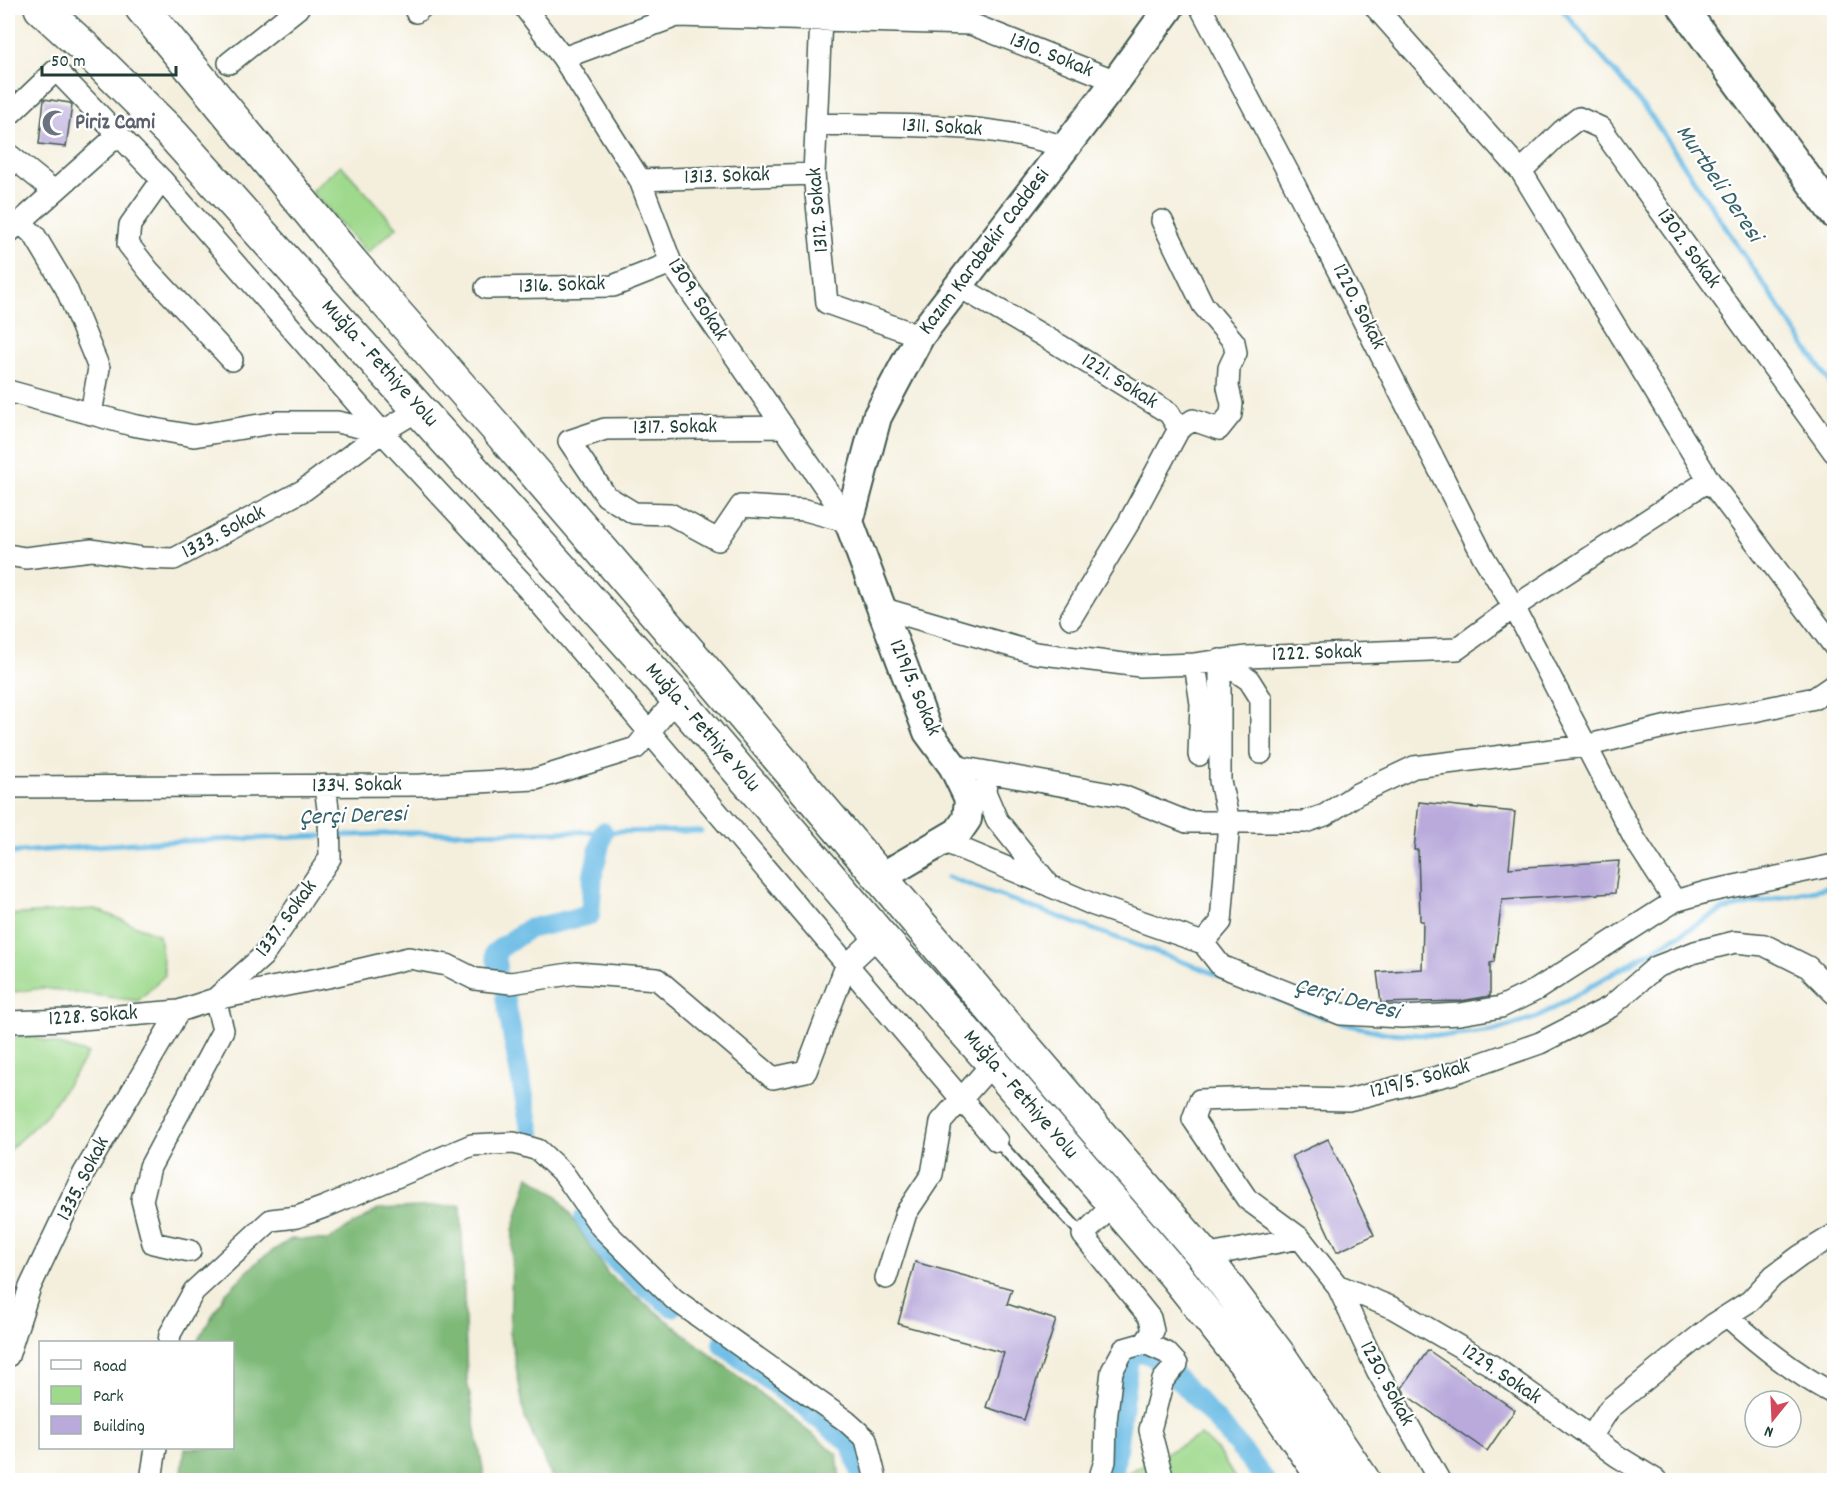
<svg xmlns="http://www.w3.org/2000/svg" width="1842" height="1488" viewBox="0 0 1842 1488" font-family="Dekko,sans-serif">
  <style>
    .green { fill: #9ed98c; stroke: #5e8b60; stroke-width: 1.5 }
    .forest { fill: #7eb978; stroke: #4e7b56; stroke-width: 1.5 }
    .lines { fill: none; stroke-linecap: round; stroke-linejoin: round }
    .stream { stroke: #69bbe5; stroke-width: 5 }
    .canal { stroke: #69bbe5; stroke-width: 20 }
    .building { fill: #b9aadb }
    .lane-casing { stroke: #3f584d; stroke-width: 14 }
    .street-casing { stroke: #3f584d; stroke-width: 24 }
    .secondary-casing { stroke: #3f584d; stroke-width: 32 }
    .highway-casing { stroke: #3f584d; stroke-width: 36 }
    .lane { stroke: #fff; stroke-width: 10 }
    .street { stroke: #fff; stroke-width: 21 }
    .secondary { stroke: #fff; stroke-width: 28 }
    .highway { stroke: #fff; stroke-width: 33 }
    .labels { text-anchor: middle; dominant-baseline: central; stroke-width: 4.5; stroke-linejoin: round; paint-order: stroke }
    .street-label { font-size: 22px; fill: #1f3d34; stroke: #fff }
    .worship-label { font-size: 22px; font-weight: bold; fill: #5b616d; stroke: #fff; text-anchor: start }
    .water-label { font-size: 24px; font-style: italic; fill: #356369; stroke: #fff }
  </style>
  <rect width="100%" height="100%" fill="#fff"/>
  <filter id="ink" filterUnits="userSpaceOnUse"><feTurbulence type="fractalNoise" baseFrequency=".0167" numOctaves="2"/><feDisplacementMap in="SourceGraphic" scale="12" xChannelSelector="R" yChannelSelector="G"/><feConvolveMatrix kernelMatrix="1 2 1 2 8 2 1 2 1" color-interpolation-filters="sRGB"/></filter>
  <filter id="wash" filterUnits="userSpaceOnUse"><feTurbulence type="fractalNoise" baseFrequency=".008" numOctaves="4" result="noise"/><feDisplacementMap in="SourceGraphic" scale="24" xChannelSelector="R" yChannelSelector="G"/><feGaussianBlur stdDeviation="1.35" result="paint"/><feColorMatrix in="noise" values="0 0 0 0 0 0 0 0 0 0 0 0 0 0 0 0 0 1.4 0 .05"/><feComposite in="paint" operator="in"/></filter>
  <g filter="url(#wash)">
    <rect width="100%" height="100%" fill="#f4efdd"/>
    <!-- green -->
    <path class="green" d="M341,165L397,227L367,253L311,191Z
      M95,909L159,935L165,975L138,1001L42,988L8,993V915Z
      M27,1035L88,1054L47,1114L8,1151V1038Z
      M1201,1435L1218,1451L1236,1480H1125L1127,1473Z"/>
    <!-- forest -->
    <path class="forest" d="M529,1176L558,1196L608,1274L837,1454L840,1480H553L525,1418L510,1332L513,1230Z
      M461,1205L467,1380L485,1480H181L185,1448H232V1342H197L198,1340L225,1294L260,1259L291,1239L328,1240L379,1209Z"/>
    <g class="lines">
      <!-- stream -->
      <path class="stream" d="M1561,8L1651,116L1834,389
        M333,836L403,833L701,831
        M8,853L134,843L323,836
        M948,877L1200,968L1325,1018
        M1340,1023L1386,1033L1449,1036L1493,1031L1538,1017L1722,910L1834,886"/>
      <!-- canal -->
      <path class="canal" d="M498,967L495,952L528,929L590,915L593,874L603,832
        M505,997L531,1133
        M584,1218L609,1255L646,1288L672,1307
        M722,1344L851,1444L862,1480
        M1113,1480L1129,1358L1133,1354C1137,1354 1143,1353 1147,1354C1167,1359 1250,1459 1265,1480"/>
    </g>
    <g id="blocks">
      <!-- building -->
      <path class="building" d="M44,99L70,103L72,105L66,147L39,144Z
        M1419,802L1515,812L1509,868L1619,861L1615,893L1502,900L1494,962L1490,963V996L1461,1001L1381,1003L1377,972L1422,969L1423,921H1420L1418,850H1414Z
        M1328,1139L1374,1235L1337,1252L1292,1156Z
        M915,1262L1012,1289L1007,1304L1056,1320L1024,1420L986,1407L1004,1353L898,1324Z
        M1428,1350L1515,1410L1487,1451L1406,1395L1402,1388Z"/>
    </g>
  </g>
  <g filter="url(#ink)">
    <use href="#blocks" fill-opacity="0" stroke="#3f584d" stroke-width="1.5"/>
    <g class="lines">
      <!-- lane casing -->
      <g class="lane-casing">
        <path id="lane" d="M997,1141L1083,1235"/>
      </g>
      <!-- street casing -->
      <g class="street-casing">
        <path id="street" d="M525,8L563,58L640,180L671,263L849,522
          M1201,8L1289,174L1483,556L1514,607L1634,838L1675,901
          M1376,8L1521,171L1709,480L1834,646
          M416,12L421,8
          M821,18L814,174L827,303L920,336
          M563,58L677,16L971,24L1116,81
          M229,63L298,8
          M8,116L56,70L162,180L382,432L526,587L997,1141
          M816,124C899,126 985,121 1065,147
          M8,154L54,191
          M1521,171L1562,131L1579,118L1601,128L1834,452
          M162,180L130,225L128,244L149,271L232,360
          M640,180L814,174
          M1162,221L1203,305L1234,342L1236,353L1229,368L1228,387L1232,404L1231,414L1219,429L1193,420L1179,429
          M20,222L35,236L66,288L99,368L91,414
          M8,233L119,134
          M958,286L1059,345L1169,413L1179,429L1128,524L1071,618
          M486,288L613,286L671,263
          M8,391L132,425L194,436L278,422H337L382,432L420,409
          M783,427L605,429L569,441L606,496L634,513L670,514L718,540L741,506L805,510L849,522
          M8,555L25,558L92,550L143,558L174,559L304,490L382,432
          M881,608L1035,653L1140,666L1195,664L1247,657L1457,649L1514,607L1709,480
          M1220,660L1249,680L1261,699V753
          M1195,664L1201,704L1199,755
          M953,766L1122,796L1187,822H1229L1220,781V660
          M987,772L985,792L997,820L1050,886L1094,905L1203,943L1221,966L1341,1014L1402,1017L1460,1014L1501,1007L1536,990L1675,901L1706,892L1834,865
          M8,787L421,785L536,779L636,748L677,698
          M943,841L1048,885
          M1203,943L1221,922L1229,822H1305L1325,815L1357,794L1414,767L1585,746L1689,721L1749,712L1815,698L1834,685
          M8,1022L69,1020L179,1011L215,999L263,956L330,858L329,816L325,786
          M1114,1204L1083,1235L1150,1318L1153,1331L1145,1343
          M190,1251L153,1243L142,1200L150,1167L223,1030L215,999L328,977L409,958L447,965L475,979L511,983L576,973L657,979L773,1078L806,1071L846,966L879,935
          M1204,1256L1300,1238
          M886,1278L906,1213L932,1174L941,1122L993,1063
          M1337,1285L1393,1308L1491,1365L1617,1456L1656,1480
          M1727,1316C1761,1346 1794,1373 1834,1394
          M169,1342L170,1334L194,1291L271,1220L297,1217L327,1206L472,1145L514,1143L538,1150L564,1174L601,1227L674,1299L846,1421L866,1439L876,1480
          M8,1356L30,1287L84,1173L179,1011
          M1591,1437L1609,1409L1714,1324L1750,1301L1773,1276L1800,1256L1834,1235
          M151,1480L156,1448
          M1099,1480L1105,1461L1106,1421L1112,1371L1124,1349L1145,1343L1167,1353L1177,1364L1163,1380L1150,1430L1163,1480
          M1439,1480L1377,1370L1337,1285L1300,1238L1247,1199L1193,1119L1200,1100L1258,1098L1348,1100L1454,1073L1540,1043L1610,1007L1656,967L1695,952L1735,942L1764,945L1808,967L1834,993"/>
      </g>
      <!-- secondary casing -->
      <g class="secondary-casing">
        <path id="secondary" d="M1683,8L1834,214
          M880,878L958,832L967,819L969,799L953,766L928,732L849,522L877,417L920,336L1116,81L1169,8"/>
      </g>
      <!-- highway casing -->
      <g class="highway-casing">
        <path id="highway" d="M41,8L87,50L173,135L677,698L879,935L993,1063L1176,1276L1245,1363L1325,1480
          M142,8L351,262L493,424L713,680L985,1001L1204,1256L1278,1354L1363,1480"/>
      </g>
      <!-- lane -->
      <use href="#lane" class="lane"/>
      <!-- street -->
      <use href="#street" class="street"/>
      <!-- secondary -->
      <use href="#secondary" class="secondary"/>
      <!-- highway -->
      <use href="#highway" class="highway"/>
    </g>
  </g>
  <!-- icons -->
  <defs>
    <g id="mosque-bare" transform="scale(2.07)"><path d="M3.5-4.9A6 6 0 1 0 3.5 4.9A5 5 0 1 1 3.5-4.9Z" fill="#6b7280" stroke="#fff" stroke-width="2.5" paint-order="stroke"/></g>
  </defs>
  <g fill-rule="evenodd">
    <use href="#mosque-bare" x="55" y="123"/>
  </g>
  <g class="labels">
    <!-- street labels -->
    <g class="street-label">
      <text transform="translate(1051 56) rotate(22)">1310. Sokak</text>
      <text transform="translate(942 128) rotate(3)">1311. Sokak</text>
      <text transform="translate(727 177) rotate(-2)">1313. Sokak</text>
      <text transform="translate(819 210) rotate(-95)">1312. Sokak</text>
      <text transform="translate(1688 249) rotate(54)">1302. Sokak</text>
      <text transform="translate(985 252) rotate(-53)">Kazım Karabekir Caddesi</text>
      <text transform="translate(562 286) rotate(-2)">1316. Sokak</text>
      <text transform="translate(697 300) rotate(57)">1309. Sokak</text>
      <text transform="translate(1358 307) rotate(63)">1220. Sokak</text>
      <text transform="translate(379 364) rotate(48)">Muğla - Fethiye Yolu</text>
      <text transform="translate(1119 382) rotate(32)">1221. Sokak</text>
      <text transform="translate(675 428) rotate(-1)">1317. Sokak</text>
      <text transform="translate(224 533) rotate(-28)">1333. Sokak</text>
      <text transform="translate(1317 654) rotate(-2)">1222. Sokak</text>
      <text transform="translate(914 688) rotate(67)">1219/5. Sokak</text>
      <text transform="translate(702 728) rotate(49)">Muğla - Fethiye Yolu</text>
      <text transform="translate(357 786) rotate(-1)">1334. Sokak</text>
      <text transform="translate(287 919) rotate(-54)">1337. Sokak</text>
      <text transform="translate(93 1017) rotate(-4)">1228. Sokak</text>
      <text transform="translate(1420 1080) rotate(-15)">1219/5. Sokak</text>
      <text transform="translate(1020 1095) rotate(49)">Muğla - Fethiye Yolu</text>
      <text transform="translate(84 1179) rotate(-63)">1335. Sokak</text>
      <text transform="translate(1501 1375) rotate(34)">1229. Sokak</text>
      <text transform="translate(1386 1384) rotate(62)">1230. Sokak</text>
    </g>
    <!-- worship labels -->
    <g class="worship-label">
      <text x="75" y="123">Piriz Cami</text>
    </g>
    <!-- water labels -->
    <g class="water-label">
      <text transform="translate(1718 184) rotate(56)">Murtbeli Deresi</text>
      <text transform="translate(353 817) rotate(-2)">Çerçi Deresi</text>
      <text transform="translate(1347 1000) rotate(15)">Çerçi Deresi</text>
    </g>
  </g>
  <!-- margin -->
  <rect width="1842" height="1488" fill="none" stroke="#fff" stroke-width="30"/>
  <!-- legend -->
  <rect x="39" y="1341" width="195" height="108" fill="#ffffff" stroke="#a5b1ae" stroke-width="1.5"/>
  <rect x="51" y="1360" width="30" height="9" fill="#ffffff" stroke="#a5b1ae" stroke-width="1.5"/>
  <text x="93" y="1371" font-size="18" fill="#1f3d34">Road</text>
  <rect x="51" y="1386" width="30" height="18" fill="#9ed98c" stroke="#a5b1ae" stroke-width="1.5"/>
  <text x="93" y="1401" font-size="18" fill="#1f3d34">Park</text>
  <rect x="51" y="1416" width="30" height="18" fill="#b9aadb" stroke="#a5b1ae" stroke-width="1.5"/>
  <text x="93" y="1431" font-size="18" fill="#1f3d34">Building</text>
  <!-- north arrow -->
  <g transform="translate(1773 1419) rotate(198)"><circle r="28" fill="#ffffff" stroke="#a5b1ae" stroke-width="1.5"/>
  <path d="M0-4.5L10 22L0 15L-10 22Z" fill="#d1495b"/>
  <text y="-9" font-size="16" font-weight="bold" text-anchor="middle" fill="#1f3d34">N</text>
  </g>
  <!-- scale -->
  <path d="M42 66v9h134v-9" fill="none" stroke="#1f3d34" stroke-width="3"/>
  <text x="51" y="66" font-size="18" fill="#1f3d34" stroke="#ffffff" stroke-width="4.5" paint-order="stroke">50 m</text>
</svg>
